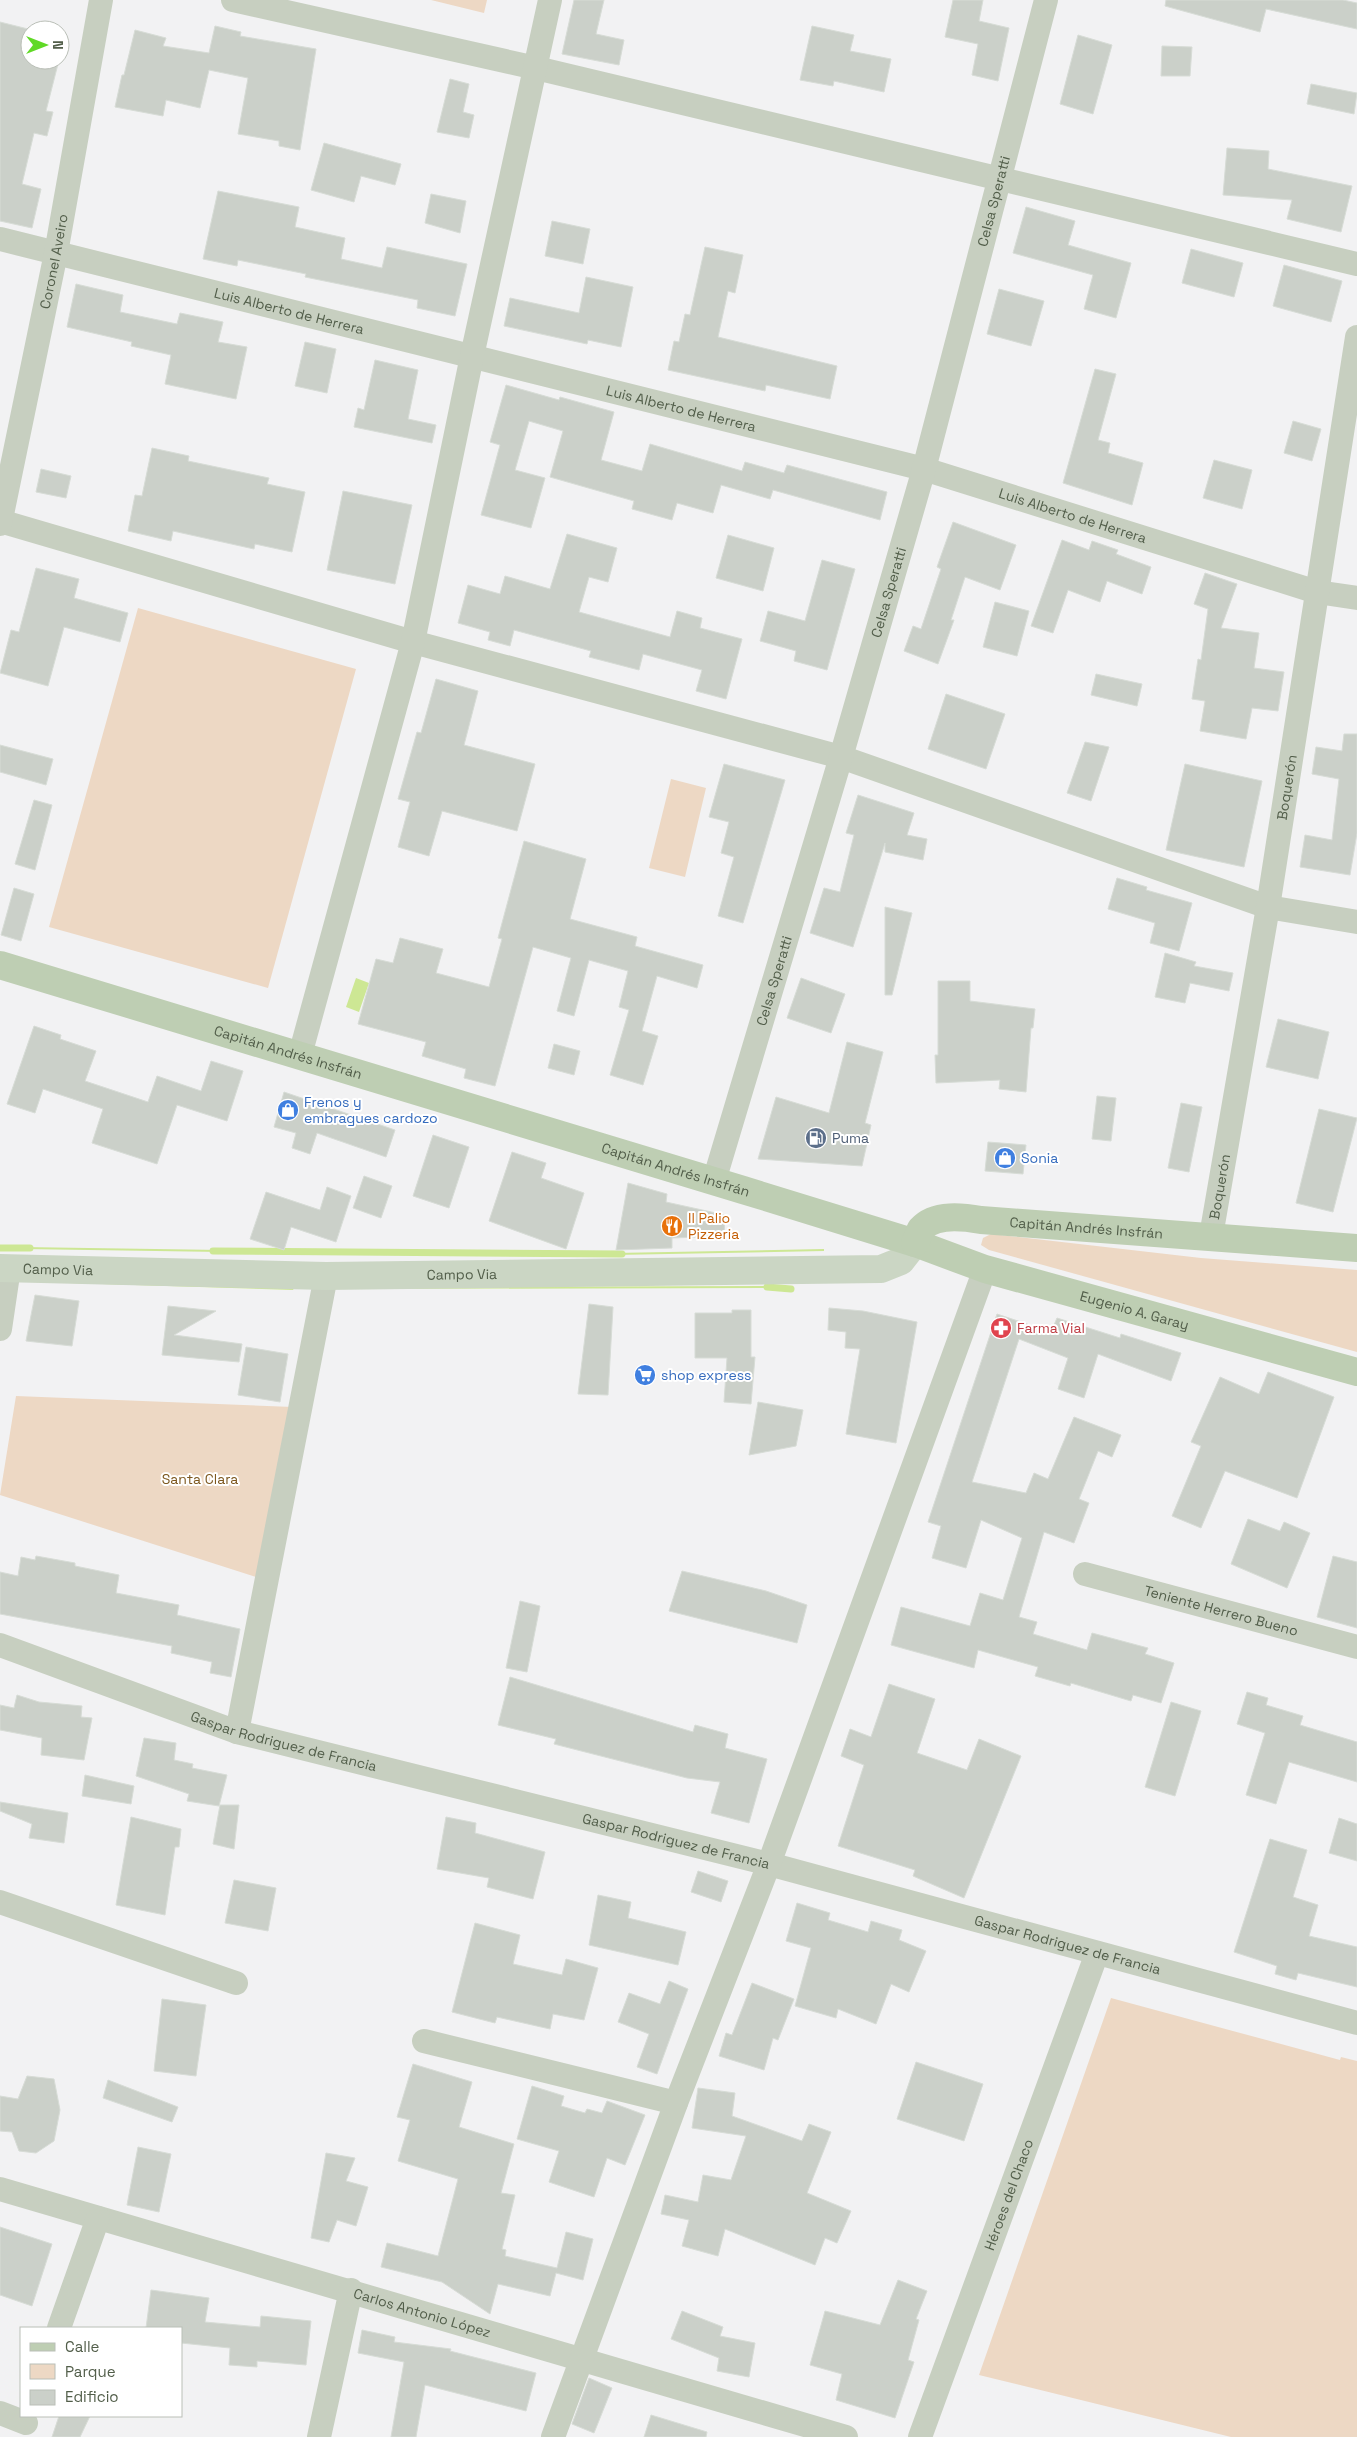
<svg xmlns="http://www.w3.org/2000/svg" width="1357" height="2437" viewBox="0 0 1357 2437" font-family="'Space Grotesk',sans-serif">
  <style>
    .green { fill: #edd8c4 }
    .water { fill: #cde794 }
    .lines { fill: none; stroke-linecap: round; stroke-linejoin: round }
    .stream { stroke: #cde794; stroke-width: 7 }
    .building { fill: #cbd0c9; stroke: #d7dcd6 }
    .street { stroke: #c7cfc0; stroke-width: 24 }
    .secondary { stroke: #cbd6c4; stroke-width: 28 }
    .primary { stroke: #beceb3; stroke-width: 28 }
    .labels { text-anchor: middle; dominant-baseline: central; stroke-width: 4; stroke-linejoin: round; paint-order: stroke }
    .street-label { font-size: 14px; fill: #525e4a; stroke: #fff }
    .shop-label { font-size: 14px; fill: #366cbe; stroke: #fff; text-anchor: start }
    .service-label { font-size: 14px; fill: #4e5e75; stroke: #fff; text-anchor: start }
    .food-label { font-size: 14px; fill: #c56008; stroke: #fff; text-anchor: start }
    .health-label { font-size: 14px; fill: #be3a42; stroke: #fff; text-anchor: start }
    .park-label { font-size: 14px; fill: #7c571e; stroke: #fff }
  </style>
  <rect width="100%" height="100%" fill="#f2f2f3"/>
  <!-- green -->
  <path class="green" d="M431,0H487L484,13Z
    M138,608L356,669L268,988L49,927Z
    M671,779L706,788L685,877L649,868Z
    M991,1234L1201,1258L1357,1270V1352L989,1250L981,1245L983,1238Z
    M16,1396L293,1407L256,1577L0,1495Z
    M1111,1998L1340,2060L1341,2057L1357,2061V2437H1231L979,2375Z"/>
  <!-- water -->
  <path class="water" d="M356,978L369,983L359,1012L346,1007Z
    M22,1247L222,1250V1252L22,1249Z
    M824,1249V1251L614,1255V1253Z
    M37,1282L294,1288L293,1290Z
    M775,1286L776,1288L348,1289L349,1287Z"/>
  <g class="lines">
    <!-- stream -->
    <path class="stream" d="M0,1248H30
      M213,1251L622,1254
      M767,1287L791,1289"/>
  </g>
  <!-- building -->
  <path class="building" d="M574,0H604L596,34L624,40L619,65L562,54Z
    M953,0H983L979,21L1009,28L998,81L972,75L978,44L945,37Z
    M1166,0H1343L1357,3V29L1266,9L1260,32L1165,6Z
    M0,22L32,30H30V60H59L46,111L53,112L47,136L34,133L22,184L41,189L32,228L0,221Z
    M215,26L241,32L240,36L316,49L300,150L279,146V141L238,134L248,78L209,70L200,108L166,100L163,116L115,107L122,75H124L135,30L166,38L163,46L209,53Z
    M812,26L854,35L850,51L891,59L884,92L834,81L833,86L800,80Z
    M1078,35L1112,45L1093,114L1060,104Z
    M1162,46L1192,47L1190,76H1161Z
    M450,79L469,84L463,112L474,115L469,138L437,132Z
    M1311,84L1357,93L1354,114L1307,104Z
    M324,143L401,164L395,185L361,176L354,202L311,190Z
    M1227,148L1269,151L1268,169L1352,186L1341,232L1287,219L1292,200L1223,195Z
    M218,191L299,207L295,227L345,238L341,259L382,268L387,247L467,264L455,316L417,308L418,300L305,277L306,274L238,260L237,266L203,259Z
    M431,194L466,201L460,233L425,223Z
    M1026,207L1075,221L1068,245L1131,263L1116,318L1084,309L1093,275L1013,253Z
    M552,221L590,229L583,264L545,256Z
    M705,247L743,255L735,293L728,291L718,337L837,366L830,399L766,385L765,391L668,370L674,341L679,342L685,314L690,315Z
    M1191,249L1243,263L1234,297L1182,283Z
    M1284,265L1342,281L1331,322L1273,306Z
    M586,277L633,287L621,347L588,340L587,344L504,326L510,298L579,313Z
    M76,284L123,295L120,312L177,324L180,313L223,322L218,342L247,347L236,399L165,384L171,355L131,346L132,342L67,327Z
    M999,289L1044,301L1031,346L987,334Z
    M305,342L336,349L327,393L295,386Z
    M375,360L418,370L408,419L436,425L432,443L354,427L358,408L364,410Z
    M1095,369L1116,374L1098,440L1110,443L1108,453L1143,463L1132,505L1063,483Z
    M506,385L559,400L560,397L614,412L601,460L642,471L650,444L742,471L745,462L784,473L787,465L887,492L880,520L773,490L770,499L721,485L713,513L677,503L672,520L632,509L634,501L550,477L563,431L529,421L515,470L545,478L531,528L481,515L500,445L490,442Z
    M1293,421L1321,429L1312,461L1284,453Z
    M152,448L189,456L188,461L269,478L267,484L305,492L292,552L255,544L254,549L173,531L171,541L128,531L135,495L142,496Z
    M1214,460L1252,470L1242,509L1203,498Z
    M41,469L71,476L66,498L36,492Z
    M343,491L412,505L395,584L327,570Z
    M953,522L1016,545L1000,590L965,577L951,620H954L938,664L904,651L913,626L921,629L941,569L937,567Z
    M567,534L617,548L608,582L589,577L579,612L670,637L677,611L702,618L700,628L742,639L726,699L696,691L702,670L643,654L639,670L589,657L591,651L514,630L510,646L488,640L490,632L458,623L468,585L500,594L505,576L550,589Z
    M728,535L774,548L763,591L716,578Z
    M1062,540L1089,550L1092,541L1118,550L1116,554L1151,567L1142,594L1107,581L1100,602L1068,590L1053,633L1031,626Z
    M822,560L855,569L827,670L794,661L796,651L760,641L768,611L805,621Z
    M36,568L79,579L74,598L128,613L120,642L64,627L48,686L0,673L11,630L19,632Z
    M1205,573L1237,584L1221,628L1259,633L1254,668L1284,672L1278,711L1252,708L1246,739L1200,731L1205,701L1192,699L1198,659L1201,660L1208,609L1194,604Z
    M995,602L1029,611L1017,656L983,647Z
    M1096,674L1142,684L1137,706L1091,695Z
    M436,679L478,691L464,745L535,764L517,831L442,811L429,856L398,847L410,802L398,799L417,732L421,733Z
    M946,694L1005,714L986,769L928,749Z
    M1344,734H1357V833L1350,875L1300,867L1305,835L1332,840L1339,779L1312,774L1316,747L1342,751Z
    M1085,742L1109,747L1091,801L1067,793Z
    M0,745L53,759L46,785L0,772Z
    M724,764L785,780L743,923L718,916L734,857L721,853L729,822L709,817Z
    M1185,764L1262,781L1244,867L1166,850Z
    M858,795L914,813L907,835L927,839L923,860L885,852V843L853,947L810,933L824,888L840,892L854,835L846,833Z
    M34,800L52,805L35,870L15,864Z
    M524,841L586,859L570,919L637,937L635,946L703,965L697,988L657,976L642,1031L658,1036L643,1085L610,1075L629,1010L619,1007L628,971L589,960L574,1016L557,1011L571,958L533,947L495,1086L464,1078L466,1069L422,1056L426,1042L358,1024L376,959L393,963L400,938L443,949L436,973L489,987L502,939L498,938Z
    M1117,878L1147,887L1146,890L1192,903L1179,951L1150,943L1155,923L1108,909Z
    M14,888L34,894L21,941L1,935Z
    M885,907L912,913L892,995H885Z
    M1165,953L1196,962L1194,966L1233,973L1229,991L1190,983L1185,1003L1155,997Z
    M801,978L845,994L831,1033L787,1018Z
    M938,981H970V1001L1035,1009L1033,1028H1031L1026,1092L999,1089L1000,1080L936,1083L935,1055H938Z
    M1278,1019L1329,1032L1318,1079L1266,1067Z
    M34,1026L61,1035L60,1039L96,1051L85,1081L148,1102L157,1076L201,1091L211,1061L243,1071L227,1121L177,1105L157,1164L92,1143L103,1109L43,1089L35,1113L7,1104Z
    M847,1042L883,1052L865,1123L871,1125L862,1166L758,1159L776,1097L829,1113Z
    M554,1044L580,1051L574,1075L548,1068Z
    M284,1092L395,1130L386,1157L317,1133L310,1154L292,1148L296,1133L274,1127Z
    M1097,1096L1116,1098L1111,1141L1092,1139Z
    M1181,1103L1202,1107L1189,1172L1168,1168Z
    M1319,1109L1357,1118L1333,1212L1296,1203Z
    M433,1135L469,1147L449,1208L413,1196Z
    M988,1142L1026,1145L1023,1174L985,1171Z
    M512,1152L546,1163L541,1178L584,1193L566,1249L489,1221Z
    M364,1176L392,1186L381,1218L353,1208Z
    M628,1183L667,1194L666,1202L725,1215L724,1236L672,1238V1248L616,1250Z
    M327,1187L351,1196L336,1242L291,1227L284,1250L250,1239L266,1192L320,1210Z
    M35,1295L79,1301L72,1346L26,1341Z
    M589,1304L613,1307L608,1395L578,1394Z
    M168,1306L216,1311L174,1335L242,1344L239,1362L162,1355Z
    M829,1308L863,1311L917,1322L896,1443L846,1434L860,1349L845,1348L846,1332L828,1330Z
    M732,1310H751V1357H755L751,1404L724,1402L727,1358H695V1313H732Z
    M997,1314L1051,1332L1057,1318L1120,1338L1121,1334L1181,1353L1171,1381L1098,1354L1084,1398L1058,1389L1068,1358L1019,1339L972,1482L1026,1493L1034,1473L1048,1479L1074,1417L1121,1435L1112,1457L1098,1451L1079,1499L1089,1503L1074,1543L1044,1532L1019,1617L1037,1622L1033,1634L1087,1650L1092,1633L1148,1648L1145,1654L1174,1663L1161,1703L1133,1695L1131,1701L1071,1683L1070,1686L1035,1676L1038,1667L978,1650L974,1668L891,1645L901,1607L970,1626L980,1593L1003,1600L1022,1538L981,1520L966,1568L932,1558L941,1526L928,1522Z
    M246,1347L288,1354L280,1402L238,1395Z
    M1268,1372L1334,1397L1297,1498L1225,1471L1201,1528L1172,1516L1201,1446L1191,1442L1220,1377L1259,1394Z
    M758,1402L803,1410L796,1446L749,1455Z
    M1248,1519L1280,1531L1284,1522L1310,1533L1287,1588L1231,1564Z
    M36,1556L75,1563V1566L119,1575L116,1593L179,1605L177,1615L240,1629L231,1677L210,1673L212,1662L171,1653L172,1646L0,1614V1572L18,1576L21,1557L35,1560Z
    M1333,1556L1357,1562V1628L1317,1617Z
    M682,1571L766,1591L807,1605L797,1643L669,1611Z
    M520,1601L540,1606L527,1672L506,1668Z
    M510,1677L693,1732L695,1725L728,1734L725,1748L767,1759L749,1823L711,1813L720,1782L687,1778L554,1744L556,1739L498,1725Z
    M889,1684L935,1699L917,1753L967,1770L979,1739L1021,1756L964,1898L913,1876L915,1870L838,1846L864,1765L841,1756L850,1729L871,1737Z
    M1247,1692L1268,1698L1266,1705L1303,1716L1300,1725L1357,1742V1782L1289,1762L1276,1804L1246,1795L1265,1733L1237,1724Z
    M17,1695L39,1702L82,1706L81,1717L92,1718L84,1760L41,1755L42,1738L0,1730V1705L14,1708Z
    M1171,1702L1201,1711L1175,1796L1145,1787Z
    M144,1738L176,1743L174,1760L193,1764L192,1768L227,1775L219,1806L187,1801L189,1794L136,1776Z
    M85,1775L134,1786L131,1804L82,1796Z
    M0,1802L68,1813L64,1843L29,1838L32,1824L0,1811Z
    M220,1805H239L234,1849L213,1844Z
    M131,1817L181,1829L179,1847H175L165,1915L116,1905Z
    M446,1817L476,1823L475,1833L545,1852L533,1899L487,1887L489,1878L437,1869Z
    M1339,1818L1357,1824V1861L1329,1853Z
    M1270,1839L1307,1850L1293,1897L1318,1905L1309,1936L1357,1947V1987L1298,1973L1296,1980L1275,1974L1277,1966L1234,1952Z
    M698,1871L728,1881L721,1902L691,1892Z
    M234,1880L276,1888L268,1931L225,1923Z
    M598,1895L631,1902L628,1918L686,1932L678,1965L589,1945Z
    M797,1903L830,1913L828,1920L868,1932L871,1921L902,1930L899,1940L926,1951L909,1992L891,1984L876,2024L838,2009L836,2018L795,2006L811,1948L786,1941Z
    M475,1923L520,1935L513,1964L562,1975L566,1959L598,1968L584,2020L553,2014L550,2029L497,2017L495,2023L452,2012Z
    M669,1981L688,1989L657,2074L637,2067L649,2034L618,2022L629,1993L660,2004Z
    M752,1983L794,1999L778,2040L773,2038L764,2070L719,2056L726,2033L732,2035Z
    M162,1999L206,2005L196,2076L154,2071Z
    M916,2062L983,2084L964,2141L897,2119Z
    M413,2064L472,2082L459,2127L514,2144L501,2193L515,2195L502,2249L506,2250L505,2256L557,2268L566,2232L593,2239L583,2280L556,2273L550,2296L498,2284L490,2314L442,2282L381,2267L387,2243L438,2256L458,2179L398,2161L410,2120L397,2117Z
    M27,2076L54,2079L60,2110L54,2141L36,2153L19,2151L12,2132L0,2131V2096L18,2099Z
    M108,2080L178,2107L172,2122L103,2098Z
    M532,2086L564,2096L561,2106L585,2113L587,2109L602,2113L607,2101L645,2115L625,2165L607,2158L594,2197L549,2182L559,2151L517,2139Z
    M698,2088L735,2093L732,2116L802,2141L809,2124L831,2132L807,2193L851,2211L837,2243L825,2238L815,2265L725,2229L718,2256L682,2246L689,2220L661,2214L665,2195L698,2202L703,2175L731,2180L746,2136L692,2128Z
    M138,2147L171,2154L159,2212L127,2205Z
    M326,2153L355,2158L346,2181L368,2187L356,2226L337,2220L329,2242L311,2238Z
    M0,2227L52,2244L32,2306L0,2295Z
    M898,2280L927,2291L916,2319L919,2320L908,2360L914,2362L895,2418L836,2400L842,2374L810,2365L825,2311L880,2325Z
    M151,2290L209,2298L205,2322L260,2327L261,2316L311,2321L306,2365L257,2361V2367L229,2365L230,2348L181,2343V2328H146Z
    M682,2311L723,2327L720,2336L755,2343L749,2377L717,2371L719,2358L671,2339Z
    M362,2330L395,2337L394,2342L451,2349L450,2351L536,2373L526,2411L425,2385L416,2437H391L404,2362L358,2353Z
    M589,2378L612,2388L594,2433L572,2424Z
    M651,2415L707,2432L706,2437H644Z
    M59,2416H90L80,2437H52Z"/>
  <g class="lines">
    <!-- street -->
    <g class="street">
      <path d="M233,0L536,68L1357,264"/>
      <path id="s1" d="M0,239L924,469L1317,592L1357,598"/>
      <path d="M0,521L413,642L841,757L1268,907L1357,922"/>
      <path id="s2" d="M0,524L56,253L101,0"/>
      <path d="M300,1055L413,642L472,356L550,0"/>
      <path id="s3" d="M714,1181L841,757L924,469L1046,0"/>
      <path id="s4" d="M1211,1236L1268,907L1357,337"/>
      <path d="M0,1329L9,1268"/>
      <path id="s5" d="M1085,1574L1357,1647"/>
      <path id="s6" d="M0,1645L237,1732L769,1864L1357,2023"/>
      <path d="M237,1732L326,1276"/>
      <path d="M0,1902L236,1983"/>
      <path d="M424,2041L676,2103"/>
      <path id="s7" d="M0,2189L846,2437"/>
      <path d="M59,2328L98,2218"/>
      <path d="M0,2413L26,2423"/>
      <path d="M319,2437L351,2290"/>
      <path d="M553,2437L676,2103L769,1864L985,1269"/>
      <path id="s8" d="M920,2437L1097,1953"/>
    </g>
    <!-- secondary -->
    <path class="secondary" id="s9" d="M0,1268L326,1276L881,1269L901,1261L915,1243"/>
    <!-- primary -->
    <g class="primary">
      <path id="s10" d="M0,965L743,1190L915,1243L985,1269L1357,1372"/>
      <path id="s11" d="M915,1243C917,1239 919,1232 921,1229C935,1213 964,1217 981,1220L1357,1248"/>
    </g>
  </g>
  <!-- icons -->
  <defs>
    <g id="shop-disc" transform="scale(1.125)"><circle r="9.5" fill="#3f7fe0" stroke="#fff"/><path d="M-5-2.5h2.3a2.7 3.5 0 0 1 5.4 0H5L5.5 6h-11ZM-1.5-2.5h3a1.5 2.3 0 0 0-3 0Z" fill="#fff"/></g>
    <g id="fuel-disc" transform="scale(1.125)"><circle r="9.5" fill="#5c6f8a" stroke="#fff"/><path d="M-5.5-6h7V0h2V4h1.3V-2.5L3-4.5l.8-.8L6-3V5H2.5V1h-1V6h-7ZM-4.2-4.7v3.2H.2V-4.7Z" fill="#fff"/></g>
    <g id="restaurant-disc" transform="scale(1.125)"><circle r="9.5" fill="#e8710a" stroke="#fff"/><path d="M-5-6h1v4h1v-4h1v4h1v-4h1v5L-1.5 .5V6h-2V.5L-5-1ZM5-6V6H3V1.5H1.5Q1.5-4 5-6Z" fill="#fff"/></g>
    <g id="pharmacy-disc" transform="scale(1.125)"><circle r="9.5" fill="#e0444e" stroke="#fff"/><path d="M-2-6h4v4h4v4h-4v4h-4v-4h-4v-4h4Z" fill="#fff"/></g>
    <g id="supermarket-disc" transform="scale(1.125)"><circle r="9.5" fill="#3f7fe0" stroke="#fff"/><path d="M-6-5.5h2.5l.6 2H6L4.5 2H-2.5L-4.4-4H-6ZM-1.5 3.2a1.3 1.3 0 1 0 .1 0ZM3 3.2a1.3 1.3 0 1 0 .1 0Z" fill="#fff"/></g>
  </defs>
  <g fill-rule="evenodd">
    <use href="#shop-disc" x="288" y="1110"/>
    <use href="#fuel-disc" x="816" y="1138"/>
    <use href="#shop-disc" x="1005" y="1158"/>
    <use href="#restaurant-disc" x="672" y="1226"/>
    <use href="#pharmacy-disc" x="1001" y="1328"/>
    <use href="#supermarket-disc" x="645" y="1375"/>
  </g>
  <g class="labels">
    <!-- street labels -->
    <g class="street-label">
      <text stroke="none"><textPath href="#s3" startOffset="1019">Celsa Speratti</textPath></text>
      <text stroke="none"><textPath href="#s2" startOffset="268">Coronel Aveiro</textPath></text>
      <text stroke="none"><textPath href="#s1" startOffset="298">Luis Alberto de Herrera</textPath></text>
      <text stroke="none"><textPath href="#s1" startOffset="702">Luis Alberto de Herrera</textPath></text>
      <text stroke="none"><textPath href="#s1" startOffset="1108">Luis Alberto de Herrera</textPath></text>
      <text stroke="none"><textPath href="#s3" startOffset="614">Celsa Speratti</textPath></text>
      <text stroke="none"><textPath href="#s4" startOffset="455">Boquerón</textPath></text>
      <text stroke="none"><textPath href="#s3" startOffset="209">Celsa Speratti</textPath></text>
      <text stroke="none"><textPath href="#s10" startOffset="301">Capitán Andrés Insfrán</textPath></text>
      <text stroke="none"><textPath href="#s10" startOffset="706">Capitán Andrés Insfrán</textPath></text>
      <text stroke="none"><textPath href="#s4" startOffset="50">Boquerón</textPath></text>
      <text stroke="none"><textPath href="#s11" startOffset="184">Capitán Andrés Insfrán</textPath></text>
      <text stroke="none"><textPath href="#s9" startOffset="58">Campo Via</textPath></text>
      <text stroke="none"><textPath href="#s9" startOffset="462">Campo Via</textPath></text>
      <text stroke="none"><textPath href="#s10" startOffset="1186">Eugenio A. Garay</textPath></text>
      <text stroke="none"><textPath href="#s5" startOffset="141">Teniente Herrero Bueno</textPath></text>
      <text stroke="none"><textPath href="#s6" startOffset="300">Gaspar Rodriguez de Francia</textPath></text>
      <text stroke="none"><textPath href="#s6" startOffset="705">Gaspar Rodriguez de Francia</textPath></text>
      <text stroke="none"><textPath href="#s6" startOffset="1110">Gaspar Rodriguez de Francia</textPath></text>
      <text stroke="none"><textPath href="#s8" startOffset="258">Héroes del Chaco</textPath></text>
      <text stroke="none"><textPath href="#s7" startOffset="440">Carlos Antonio López</textPath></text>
    </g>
    <!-- shop labels -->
    <g class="shop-label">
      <text x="304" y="1102">Frenos y<tspan x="304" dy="16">embragues cardozo</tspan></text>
      <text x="1021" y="1158">Sonia</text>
      <text x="661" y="1375">shop express</text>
    </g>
    <!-- service labels -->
    <g class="service-label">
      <text x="832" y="1138">Puma</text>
    </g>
    <!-- food labels -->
    <g class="food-label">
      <text x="688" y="1218">Il Palio<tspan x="688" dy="16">Pizzeria</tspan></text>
    </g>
    <!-- health labels -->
    <g class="health-label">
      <text x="1017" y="1328">Farma Vial</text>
    </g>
    <!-- park labels -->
    <g class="park-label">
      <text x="200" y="1479">Santa Clara</text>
    </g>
  </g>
  <!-- legend -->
  <rect x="20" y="2327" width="162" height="90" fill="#ffffff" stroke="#babfb7"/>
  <rect x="30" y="2343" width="25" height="8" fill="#beceb3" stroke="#babfb7"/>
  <text x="65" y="2352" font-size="15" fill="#525e4a">Calle</text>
  <rect x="30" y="2364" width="25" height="15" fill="#edd8c4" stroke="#babfb7"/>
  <text x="65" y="2377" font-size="15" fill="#525e4a">Parque</text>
  <rect x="30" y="2390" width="25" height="15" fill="#cbd0c9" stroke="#babfb7"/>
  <text x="65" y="2402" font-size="15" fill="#525e4a">Edificio</text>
  <!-- north arrow -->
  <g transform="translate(45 45) rotate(90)"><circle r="24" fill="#ffffff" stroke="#babfb7"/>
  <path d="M0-4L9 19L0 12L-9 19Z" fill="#60d926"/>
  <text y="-8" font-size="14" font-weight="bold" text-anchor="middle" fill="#525e4a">N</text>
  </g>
</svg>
